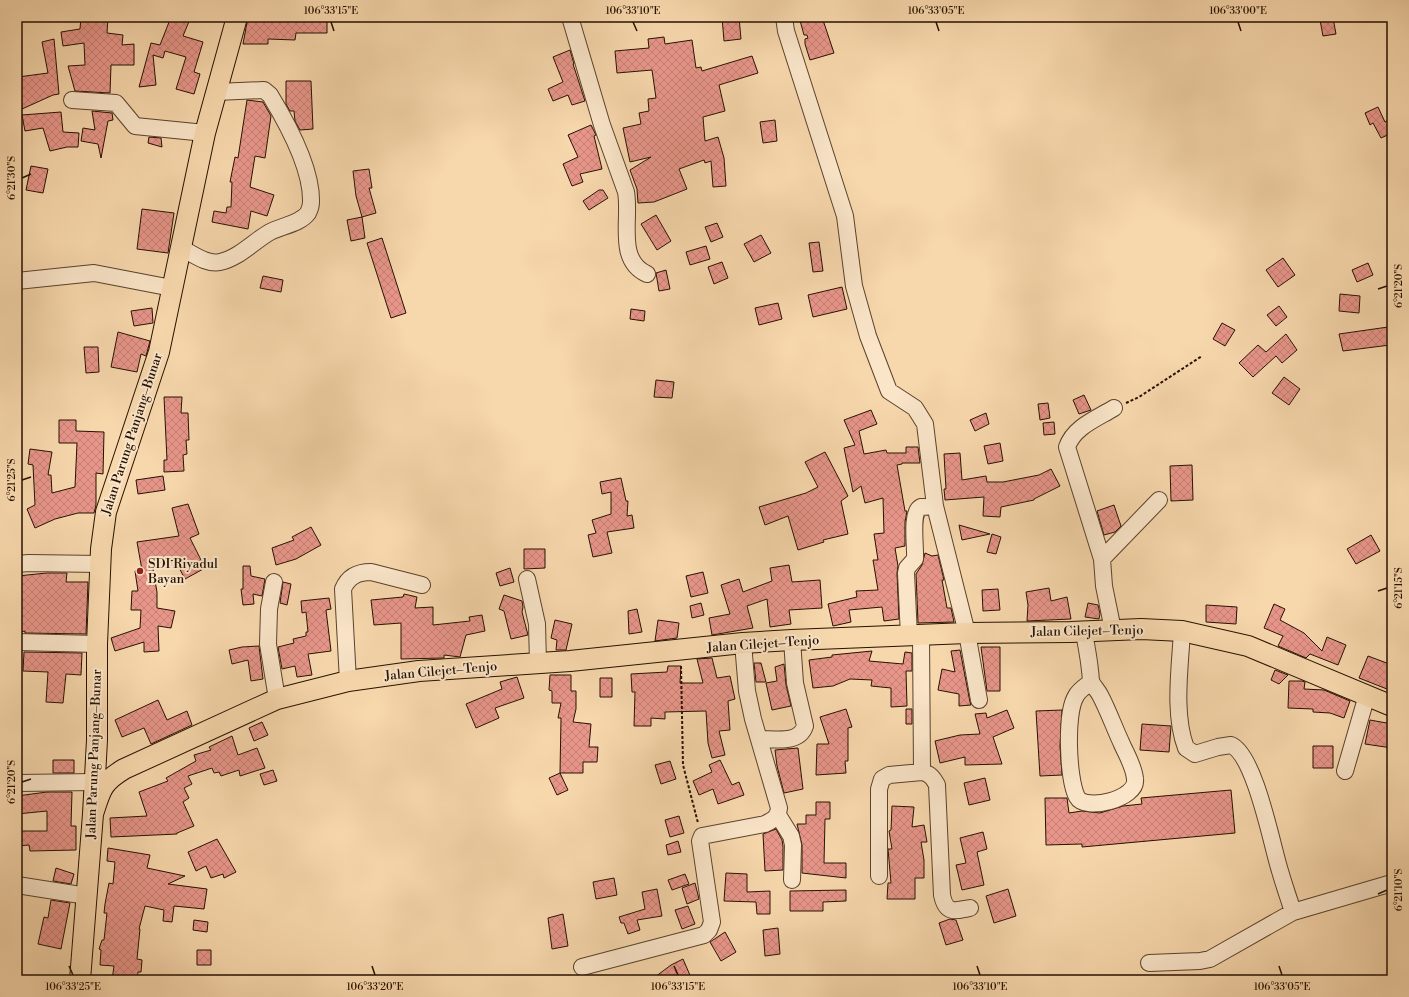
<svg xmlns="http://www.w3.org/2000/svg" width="1409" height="997" viewBox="0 0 1409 997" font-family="'Libre Bodoni',serif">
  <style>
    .building { fill: url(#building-cross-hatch); stroke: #261100 }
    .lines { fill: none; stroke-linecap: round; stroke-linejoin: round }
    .minor-casing { stroke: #5a422b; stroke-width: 18 }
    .major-casing { stroke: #261100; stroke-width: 22 }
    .path { stroke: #261100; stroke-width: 2; stroke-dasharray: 3 2; stroke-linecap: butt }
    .minor { stroke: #fae5c9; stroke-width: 16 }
    .major { stroke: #f7d7ac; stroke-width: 20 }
    .ticks { fill: none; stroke: #261100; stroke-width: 1.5 }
    .poi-dot { fill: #8f2418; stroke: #fae5c9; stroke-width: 1.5 }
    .labels { text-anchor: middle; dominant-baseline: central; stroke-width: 4; stroke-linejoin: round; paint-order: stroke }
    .street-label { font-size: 13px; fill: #261100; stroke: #fae5c9 }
    .poi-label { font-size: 13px; fill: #261100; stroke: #fae5c9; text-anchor: start }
    .neatline { fill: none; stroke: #261100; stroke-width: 1.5 }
    .ticks-label { font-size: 10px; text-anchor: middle; fill: #261100 }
  </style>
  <defs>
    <pattern id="building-cross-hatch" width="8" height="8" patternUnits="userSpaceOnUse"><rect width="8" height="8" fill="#e8968a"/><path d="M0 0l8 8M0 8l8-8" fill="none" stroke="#c78075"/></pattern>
  </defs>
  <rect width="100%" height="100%" fill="#f7d7ac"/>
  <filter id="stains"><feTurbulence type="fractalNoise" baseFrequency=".005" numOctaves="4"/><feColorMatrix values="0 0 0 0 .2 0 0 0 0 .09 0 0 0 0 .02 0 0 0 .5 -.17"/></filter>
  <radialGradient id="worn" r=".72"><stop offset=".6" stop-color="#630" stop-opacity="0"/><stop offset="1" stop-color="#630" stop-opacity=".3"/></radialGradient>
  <!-- building -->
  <path class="building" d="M81,17H108L107,33L123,35L122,45L134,44V65H111L110,93L75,91L68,66L85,65L84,43L63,46L61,32L80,29Z
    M171,17H183L190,19L183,36L203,42L194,72L200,74L194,94L176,89L186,57L165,51L163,58L153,55L156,85L139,87L151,43L160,45Z
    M248,17H327V33H296L295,40L268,39V44H243Z
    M722,17H739L741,39L724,41Z
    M799,17H822L834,53L810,60L805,44V39L808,38L807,35H804Z
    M1333,18L1336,34L1323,36L1320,20Z
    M664,37L665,44L692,40L696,68L701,67L702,71L752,56L758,73L719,85L725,111L703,117L705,141L718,137L724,158L726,186L713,187L711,161L705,163L704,160L679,169L687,189L654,202L638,203L637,189L630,170L651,157L630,162L623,128L641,124L639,113L649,111L648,99L656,98L652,70L617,73L615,51L649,48L648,39Z
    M54,39L59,94L53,95L22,109L18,77L48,73L42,42Z
    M570,50L574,64H573L585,101L572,105L568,95L553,101L548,89L563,82L553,57Z
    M286,81H311L313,129L300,130L295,121L294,111H290L286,104Z
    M247,100L263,102L271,116L265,158L255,156L250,187L274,195L267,216L251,211L248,229L212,222L214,211L226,213L227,207H231L232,182H230L235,157L238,158Z
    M1378,107L1385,122L1392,118V133L1381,138L1373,123L1370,125L1365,113Z
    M92,111L112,113L113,120L108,121L101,158L98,144L81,141L83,128L95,130Z
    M61,112L63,132L79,133L78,147H67L50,151L43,128L25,131L22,115Z
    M775,120L777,141L763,143L760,122Z
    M591,125L596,135L594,136L602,169L580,174L583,182L572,186L563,164L578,157L568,135Z
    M149,137L161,138L162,147L148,143Z
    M31,166L48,169L43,193L26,190Z
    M369,169L372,188H369L376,213L362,217L356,196L353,171Z
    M599,190H603L608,198L589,210L583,201Z
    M142,209L174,213L168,253L137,249Z
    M656,215L671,241L657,250L641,224Z
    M362,217L365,238L351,241L347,220Z
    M717,223L723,237L711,242L705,227Z
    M761,235L771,253L754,262L744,244Z
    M382,238L406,313L391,318L367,243Z
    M819,242L823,271L813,272L809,243Z
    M706,246L710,259L690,265L686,252Z
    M1283,258L1295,275L1278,287L1266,270Z
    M722,262L728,278L714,284L708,267Z
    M1368,263L1373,275L1357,282L1352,270Z
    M666,270L670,289L659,291L656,273Z
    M263,276L283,280L281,292L260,288Z
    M842,287L847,309L813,317L808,295Z
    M1340,294L1360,296L1359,313L1339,311Z
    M778,303L782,319L759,325L755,308Z
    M1279,306L1287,317L1276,326L1267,315Z
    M152,308L153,323L134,326L131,311Z
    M631,309L645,311L644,321L630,319Z
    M1222,323L1235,330L1225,346L1213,339Z
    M1388,327L1390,345L1343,351L1339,334Z
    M118,332L150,341L146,356L141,354L137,372L111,367Z
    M1286,334L1297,350L1282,363L1276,356L1253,377L1239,363L1258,345L1266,352Z
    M84,347H98L99,372L86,373Z
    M1284,377L1300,389L1289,405L1272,393Z
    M656,380L674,382L672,398L654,397Z
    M1084,395L1091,410L1079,414L1073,400Z
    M164,397H182L181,413H188L189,440H186L187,454L183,455L184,471L164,472V460H167Z
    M1048,403L1050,418L1040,420L1038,404Z
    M871,410L877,424L859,431L864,454L886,450L887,453H906V447H918L920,463H902V464L897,465L905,511H907L905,522V546L895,548L898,566L897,573L899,619L884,621L882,607L849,610L851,622L833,626L828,604L857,597L856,591L878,590L873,560H878L874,534L884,533L883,498L865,503L861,486L853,492L844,448L855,445L844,420Z
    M986,413L989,424L975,431L970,420Z
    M59,420H76V431L104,432L103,474L96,473V505L94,513H78L55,519L35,528L27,509L35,505L33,465L28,464L30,449L52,452L48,475H51L52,493L75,487L77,443H59Z
    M1054,422L1055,434L1044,435L1043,423Z
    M1000,443L1003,461L988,464L984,446Z
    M825,452L848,496L841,501L848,534L823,540L824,542L798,550L788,516L765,525L759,507L806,493L818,487L805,462Z
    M960,453L962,480L986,476L987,482H1003L1039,475L1051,469L1060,486L1034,499V500L1001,507L1000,517L983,516L984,497L945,500L944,489H946L944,454Z
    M1192,465L1193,500L1171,501L1170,466Z
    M163,476L165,490L138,494L136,480Z
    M621,478L626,501H628L627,516L632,515L634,528L607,532L612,553L593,557L588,535L596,533L592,520L611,514V492L602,494L600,482Z
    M188,504L199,534L190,538L205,568L185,579L175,560L152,564L157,592V608L175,611L171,628L158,626L159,651L144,652V642L115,651L111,638L140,628L141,610H131L132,591H138L135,571L142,570L137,542L179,536L172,508Z
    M1114,505L1121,526L1115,532L1104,535L1097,511Z
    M959,525L990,534L962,540Z
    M311,527L321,545L296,559L276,565L272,548L294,540L292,537Z
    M992,534L1001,537L996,554L987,552Z
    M1371,535L1380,551L1356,564L1347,549Z
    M524,549H545V568L524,569Z
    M925,553L932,556L938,555L944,580H942L947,608H951L954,622L918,623L916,574L922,565Z
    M789,565L792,582L820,580L822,608L789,610L791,624L770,627L767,599L747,606L753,628L712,635L709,618L730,614L721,585L739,579L743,592L772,581L770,568Z
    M243,566H250L251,576L265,579L262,596L253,594L254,604L243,605L241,589H243Z
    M510,568L514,582L500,586L496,573Z
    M703,572L708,593L691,597L686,576Z
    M47,573H67L66,582H88L86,634L25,633V631L17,633V576Z
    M283,582L291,584L287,605L280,603Z
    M1049,588L1051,601L1067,597L1071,619L1027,621L1028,605L1026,592Z
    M998,589L1000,610L983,611L982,590Z
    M404,594L417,597L415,608L433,607V625L470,621L469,617L482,615L485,631L466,635L460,657L444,655V658L401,659V623L374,625L371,600L403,597Z
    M504,595L522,601L523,607L522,612L528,635L511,639L504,611L499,609Z
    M329,598L331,609L326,610L331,651L308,654L312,675L297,677L295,666L282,669L278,647L294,643L293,639L306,636V632H308L306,612L302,613L301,601Z
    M701,603L704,615L692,618L690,606Z
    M1088,603L1098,605L1100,614L1099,619L1085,617Z
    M1274,604L1285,609L1280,620L1304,633L1322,651L1327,637L1346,645L1338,665L1310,654L1306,658L1278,646L1283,636L1264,628Z
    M1206,605L1237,607L1236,624L1206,622Z
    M637,609L642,632L629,634L628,611Z
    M555,620L572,624L566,650H556L557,640L551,638Z
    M658,620L679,623L677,638L655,641Z
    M259,646L263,679L251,681L248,660L232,664L229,650L242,647Z
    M981,647H1000V691H987Z
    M960,650L970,702L971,705L959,706V694L938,690L942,669L955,672L951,651Z
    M872,651L869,661L903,664L905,652L912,653V671H906L907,706L891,707V688L871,686L872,680L850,679L833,686L813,688L809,660L832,657V655Z
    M24,652L82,653L81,675L66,674L63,703L46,702L48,672L23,671Z
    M1368,656L1392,665V691L1359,678Z
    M712,658L717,678L730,676L735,699L728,701L730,730L719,731L725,755L712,758L708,743L706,711L665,712V719L651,718V726H634L635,692H632L631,674L667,672L668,666H681L680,683H703L697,659Z
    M754,663H761L766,682H756Z
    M784,664L786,685L791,706L772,710L766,683L777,681L775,667Z
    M1275,670L1288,675L1279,684L1271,680Z
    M550,675H571V691H576V709L573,722L591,724L589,747H598L597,762H583V773H560L561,718H558L561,703H552V691L549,690Z
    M517,677L524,698L495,708L499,718L476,728L466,704L502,689L500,682Z
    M600,678H612V697H600Z
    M1289,681H1302L1305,682L1304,689L1324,690L1350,701L1344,718L1330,713L1313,712V709L1288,708Z
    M158,700L167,720L187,711L192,725L151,744L144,728L122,737L115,720Z
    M846,709L852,727L848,728V761H845L846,773L816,775L817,744H829L820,717Z
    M906,709H912V724H906Z
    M1007,710L1014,728L993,737L1002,764L965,765V757L940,763L935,741L960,735L980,734L975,714L986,713L987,718Z
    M1062,710L1060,746L1062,775L1040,776L1036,711Z
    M1370,720L1392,724V748L1365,744Z
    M262,722L268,735L254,741L249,728Z
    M1142,724L1171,726L1169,752L1140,750Z
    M232,736L238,755L257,748L265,768L240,776L239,770L221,776L219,772L214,773L212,768L188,776L192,784L184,788L189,798L183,802L194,826L177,833V834L111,837L110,818L147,816L139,792L168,781L166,778L196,761L194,755L211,750L209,747Z
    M1313,746H1333V768H1313Z
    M798,748L803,789L784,793L777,766L775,750Z
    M53,760H74V773H53Z
    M720,760L732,785L739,782L744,795L718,804L713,789L699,795L693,781L712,772L709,765Z
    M670,761L676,779L661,784L655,765Z
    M273,770L277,781L264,785L260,774Z
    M560,773L568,790L557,795L549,778Z
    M985,778L990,800L969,805L964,783Z
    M1231,790L1235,833L1082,847V844L1046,845L1045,798H1067L1069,813L1082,811L1100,813L1123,806L1142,804L1141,798Z
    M47,792H72L71,826H76V850L30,851L29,845L17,846V831H47V811L17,814V796Z
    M816,802H830V819H825L824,863H846V878L802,873V845L797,824H806V815H816Z
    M892,806L914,807L912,827L924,825L927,842H921L924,860V878H915V899H887L888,883H891L888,849H892L889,831L891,830Z
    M679,816L684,833L670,837L665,820Z
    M776,829L782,840L783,846V870L765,871L763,834Z
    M983,832L987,849L977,852L984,885L962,890L956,865L966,863L960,838Z
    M217,839L236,872L224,878L223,874L211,878L206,866L196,871L188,852Z
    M678,841L681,852L668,855L666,845Z
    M108,848L150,855L147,868L185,876L168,884L207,889L204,909L174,906L172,922L163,921L164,910L145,906L139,929H140L137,959L142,960L141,972H138L137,980H112L114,966L100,965L101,950L99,949L102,940H104L107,913H104L105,904L109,883L113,884L115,862L107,861Z
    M56,868L74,874L71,884L53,881Z
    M726,873L747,874V892L770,891V914H757L756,902L724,901Z
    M685,874L689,884L672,890L668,880Z
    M614,878L617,895L596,899L593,882Z
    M695,883L699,899L687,904L682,888Z
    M657,889L662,916L637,920L640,930L628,934L624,923H621L619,917L645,909L642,892Z
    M1008,889L1016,916L994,923L986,896Z
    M846,890V901L823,902V911H790V891Z
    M51,900L70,903L61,949L38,944L44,917L48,918Z
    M688,906L695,924L682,929L675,910Z
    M563,914L568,946L552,949L548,918Z
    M950,919L956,920L963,940L946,945L939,923Z
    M194,920L208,922L207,932L193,930Z
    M778,928L780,954L765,956L763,930Z
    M725,932L736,952L721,961L710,942Z
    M197,950H211V965H197Z
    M683,959L692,980H651L671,965Z"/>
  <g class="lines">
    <!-- minor casing -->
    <g class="minor-casing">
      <path id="minor" d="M570,17L602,125L626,192C631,219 616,260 647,274
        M784,17L786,31L845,216L854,286L868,336L889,391L915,408L925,424L935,506L921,507C910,512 916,548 915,559L907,568L906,573L909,636
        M72,100L116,103L135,126L205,133
        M181,248C193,254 207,265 220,262C239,258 254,241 270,232C281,226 300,224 308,213C309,211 311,205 311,202C312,169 287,123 270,95L264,90L216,92
        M17,281L94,273L172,288
        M935,506L967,633L979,700
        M1102,559L1159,500
        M17,564L29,563L101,564
        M527,579L537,624L538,663
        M274,582L269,609L268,644L277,699
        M1113,630L1104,586L1102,559L1067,447C1074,427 1096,419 1114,408
        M1182,631C1180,668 1173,714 1186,748L1195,754L1218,747L1231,745C1255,755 1272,846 1280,871C1284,885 1289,899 1293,912
        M1084,632C1086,645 1089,658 1090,671C1091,675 1090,679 1092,683C1094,687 1098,691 1100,695C1108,710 1114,727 1121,742C1126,754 1134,766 1135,779C1138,799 1085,812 1077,797C1068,780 1065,713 1076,696C1079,690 1086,686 1091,682
        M17,642L97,644
        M348,681L343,589C348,577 357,572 371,572L422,585
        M761,739C776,739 799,744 805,726L795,683L792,640
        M1345,771L1367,695
        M922,772C931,774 933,778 937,785L942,895C946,914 954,911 970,908
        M17,783L95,782
        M778,815L791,836L793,845L792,880
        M879,876V789L882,779L889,775L922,772L921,636
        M17,885L87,896
        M1149,963L1200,961L1210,959L1293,912L1392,883
        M582,967L704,935L709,930L712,922L700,841L702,836L765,824C773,820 778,818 779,808L753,719L747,691L743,643"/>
    </g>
    <!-- major casing -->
    <g class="major-casing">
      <path id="major" d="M93,814C101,790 101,783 124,769L277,699L348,681L419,671L570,661L743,643L792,640L967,633L1071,632L1141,629L1182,631L1248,646L1392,706
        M80,980L93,814L97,740V644L101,549L106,512L159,352L205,133L237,17"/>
    </g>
    <!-- path -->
    <path class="path" d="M1126,403L1139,397L1202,356
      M681,666L683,765L698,823"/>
    <!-- minor -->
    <use href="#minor" class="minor"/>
    <!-- major -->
    <use href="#major" class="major"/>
  </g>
  <!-- ticks -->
  <path class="ticks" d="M331,22L334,31M633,22L637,31M936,22L939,31M1238,22L1241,31M22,178L31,174M1378,289L1387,286M22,480L31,477M1378,591L1387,588M22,782L31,779M1378,894L1387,890M69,966L73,975M372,966L375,975M674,966L678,975M977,966L980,975M1279,966L1282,975"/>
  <!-- markers -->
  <circle class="poi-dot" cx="140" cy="571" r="4"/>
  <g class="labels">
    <!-- street labels -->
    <g class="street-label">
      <text transform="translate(132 434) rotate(-72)">Jalan Parung Panjang–Bunar</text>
      <text transform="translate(1087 631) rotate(-1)">Jalan Cilejet–Tenjo</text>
      <text transform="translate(763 644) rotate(-4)">Jalan Cilejet–Tenjo</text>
      <text transform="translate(441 671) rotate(-5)">Jalan Cilejet–Tenjo</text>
      <text transform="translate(94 754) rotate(-88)">Jalan Parung Panjang–Bunar</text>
    </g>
    <!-- poi labels -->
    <g class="poi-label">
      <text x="148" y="564">SDI Riyadul<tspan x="148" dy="15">Bayan</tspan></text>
    </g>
  </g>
  <!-- margin -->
  <rect width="1409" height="997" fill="none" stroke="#f7d7ac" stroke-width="44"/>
  <rect x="22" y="22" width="1365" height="953" class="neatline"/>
  <g class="ticks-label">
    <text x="331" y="14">106°33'15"E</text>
    <text x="633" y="14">106°33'10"E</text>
    <text x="936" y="14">106°33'05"E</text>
    <text x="1238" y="14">106°33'00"E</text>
    <text transform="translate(11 178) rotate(-90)" y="4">6°21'30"S</text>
    <text transform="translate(1398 286) rotate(-90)" y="4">6°21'20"S</text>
    <text transform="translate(11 480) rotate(-90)" y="4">6°21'25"S</text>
    <text transform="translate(1398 588) rotate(-90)" y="4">6°21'15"S</text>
    <text transform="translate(11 782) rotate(-90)" y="4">6°21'20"S</text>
    <text transform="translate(1398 890) rotate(-90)" y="4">6°21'10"S</text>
    <text x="73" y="990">106°33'25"E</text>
    <text x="375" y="990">106°33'20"E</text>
    <text x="678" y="990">106°33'15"E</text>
    <text x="980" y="990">106°33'10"E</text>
    <text x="1282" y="990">106°33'05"E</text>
  </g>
  <rect width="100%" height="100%" filter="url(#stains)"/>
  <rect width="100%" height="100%" fill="url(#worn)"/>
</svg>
